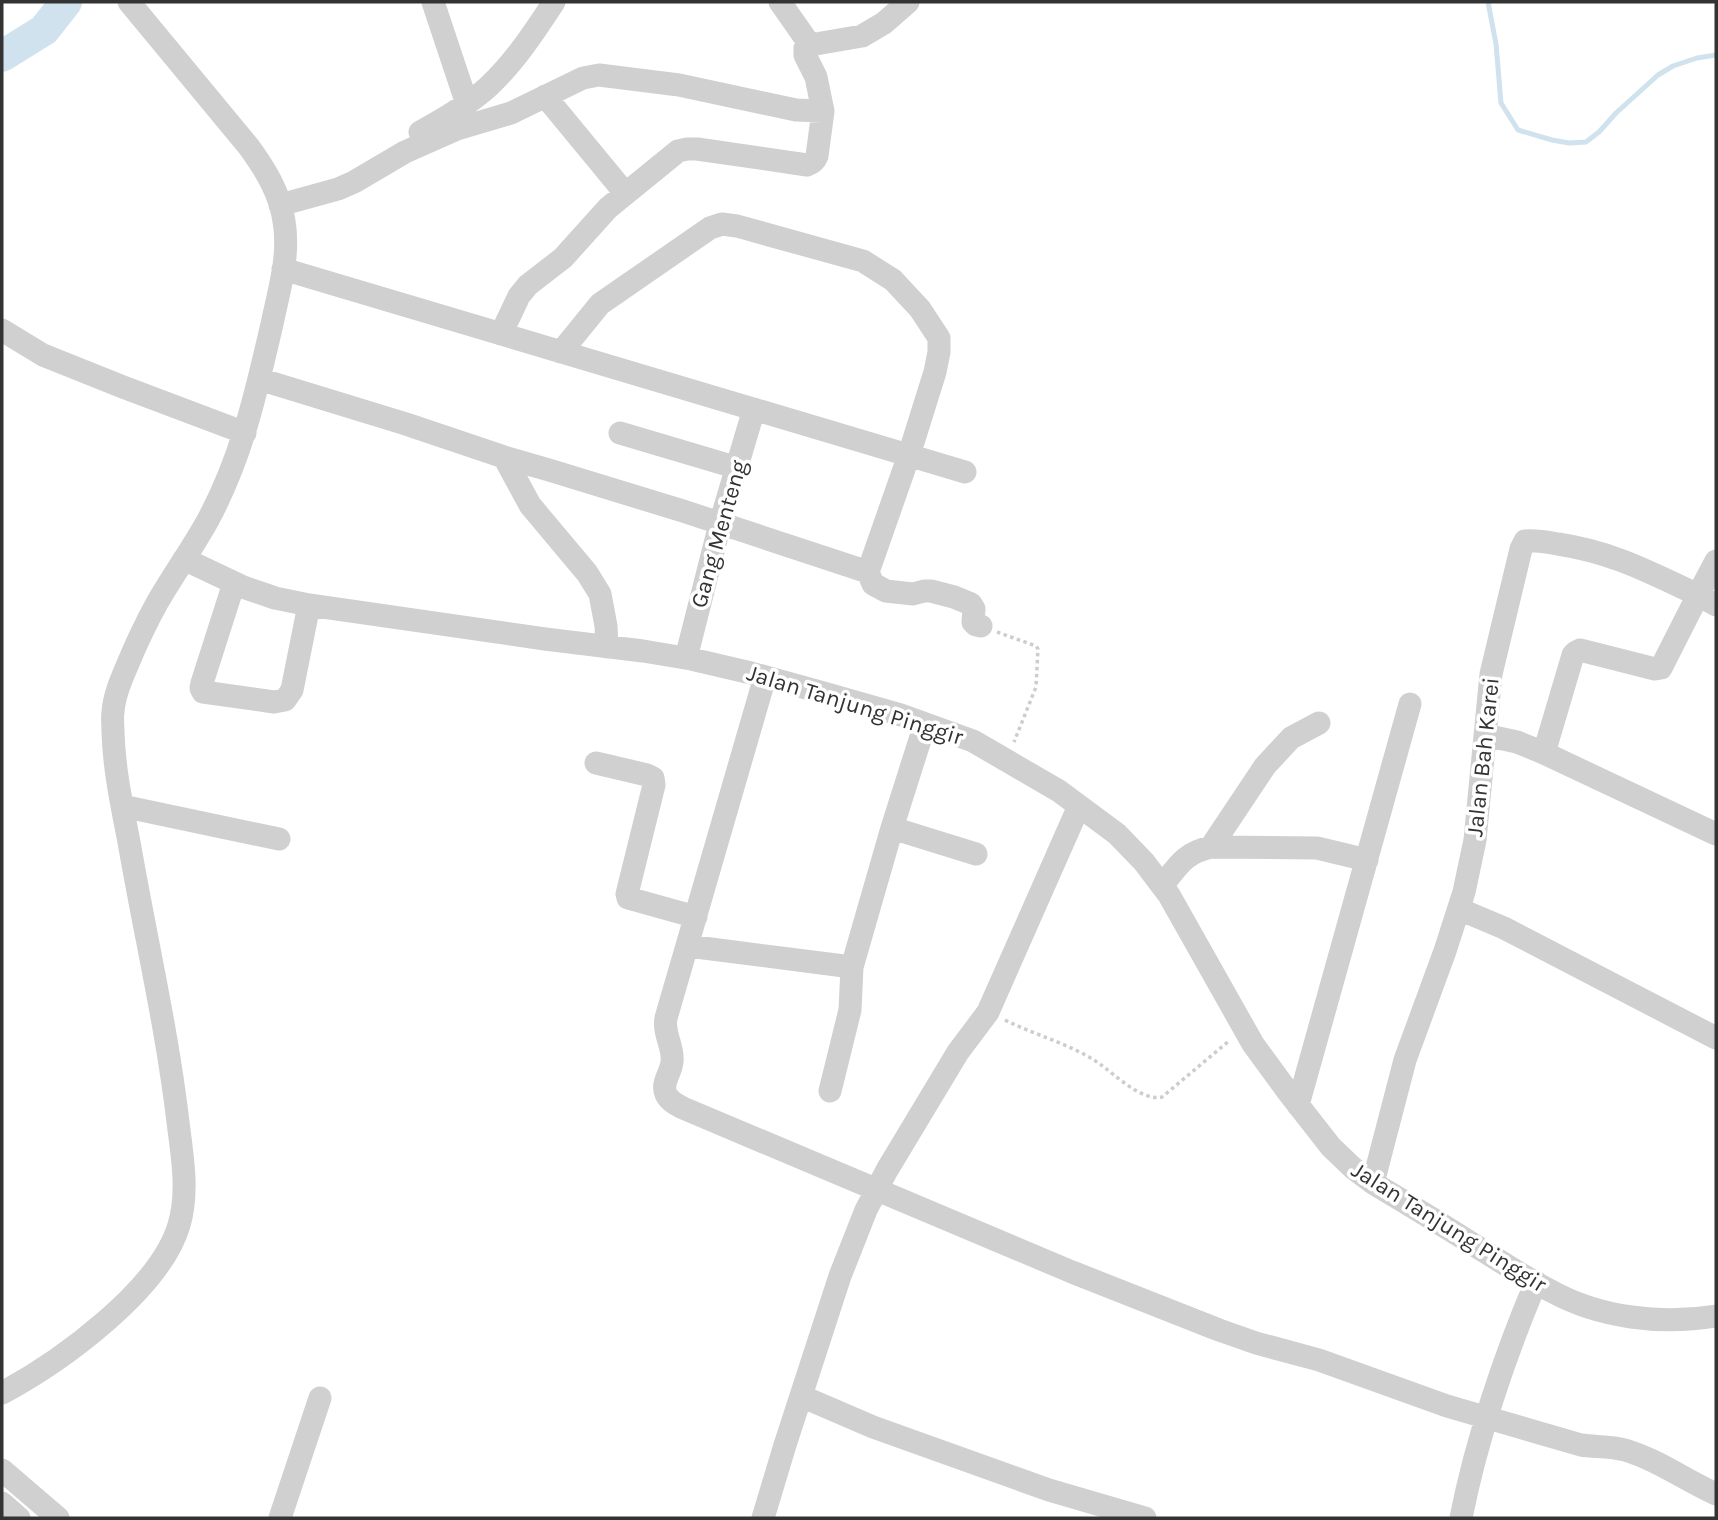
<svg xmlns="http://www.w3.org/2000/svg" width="1718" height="1520" viewBox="0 0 1718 1520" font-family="Karla,sans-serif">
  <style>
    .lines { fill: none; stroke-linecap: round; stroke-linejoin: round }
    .stream { stroke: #cfe2ee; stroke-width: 5 }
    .river { stroke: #cfe2ee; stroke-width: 32 }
    .path { stroke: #cdcdcd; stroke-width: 3.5; stroke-dasharray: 3.5 3.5; stroke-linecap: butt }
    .minor { stroke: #d0d0d0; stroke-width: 23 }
    .labels { text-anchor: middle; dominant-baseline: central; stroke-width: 7; stroke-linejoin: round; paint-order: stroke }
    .street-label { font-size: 23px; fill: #333; stroke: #fff }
  </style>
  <rect width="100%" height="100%" fill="#fff"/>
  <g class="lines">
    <!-- stream -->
    <path class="stream" d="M1488,2L1496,44L1501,103L1518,130L1552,140L1569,143L1586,142L1599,132L1616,113L1658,75L1673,66L1697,58L1716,55"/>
    <!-- river -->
    <path class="river" d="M2,56L44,30L66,2"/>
    <!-- path -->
    <path class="path" d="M997,632L1036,646L1038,649L1036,687L1014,742
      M1005,1020C1037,1036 1071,1044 1100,1064C1115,1075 1143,1102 1162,1097L1229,1041"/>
    <!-- minor -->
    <path class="minor" d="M433,2L467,104
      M780,2L810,45
      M545,96L625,193
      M420,132C444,119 468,105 488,87C514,63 535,31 554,2
      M280,205L338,189L354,182L405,152L457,129L511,113L583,78L599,75L679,85L796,110L823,111L816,77L805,55V48L810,45L862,36L884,23L908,2
      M283,269L965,472
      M2,330L43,355L123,387L245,433
      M501,334L519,296L528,285L563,258L608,208L678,151L687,149H697L807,165C813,163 815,161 817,156L823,111
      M259,379L406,424L504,457L549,470L683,511L868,572L909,455L935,372L939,352V338L920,309L893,280L863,261L737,226L722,224L710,228L600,304L561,352
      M620,433L738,468
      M504,457L530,505L587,573L600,594L606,626L607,647
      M184,559L243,587L275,598L309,605L545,639L643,651L691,659L751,673L824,693L901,715L973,741L1059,791L1117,834L1144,862L1169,895L1253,1044L1288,1092L1331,1147L1353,1168L1373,1183C1410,1205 1446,1227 1482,1250C1505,1264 1527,1279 1551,1291C1600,1318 1661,1325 1716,1316
      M868,572L873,584L886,591L913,594L924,591H931L954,597L971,604L974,609L973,622L976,625L981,626
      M234,583L202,683L201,688L203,692L274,702L285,700L292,690L309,605
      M686,658L720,524L754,409
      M765,677L666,1018C663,1034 674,1047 672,1062C671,1073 661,1083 666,1094C669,1101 677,1105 683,1108L1072,1272L1219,1330L1256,1343L1319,1360L1447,1406L1581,1445C1595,1447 1611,1446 1625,1450C1658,1460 1685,1480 1716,1494
      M1485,735L1517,742L1544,753L1716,834
      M1544,753L1573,655L1576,652L1580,650L1655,669L1661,668L1698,595L1716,605
      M596,763L647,775L653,778L654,785L627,894L628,898L696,917
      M122,806L279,839
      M892,828L976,854
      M1211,847L1265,766L1291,738L1319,723
      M1162,886C1178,866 1184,853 1211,847L1317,848L1367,860
      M1459,909L1504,928L1716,1038
      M688,946L852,967
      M830,1091L850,1010L852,967L892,828L925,724
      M1298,1105L1410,704
      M1373,1183L1405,1060L1445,951L1464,892L1475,840L1491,674L1521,549L1525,541C1537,540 1547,542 1558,544C1612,552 1649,572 1698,595L1716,561
      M2,1393C60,1362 160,1290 179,1225C189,1192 182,1155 178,1122C167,1028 145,935 129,842C122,806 114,769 113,732C113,726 112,718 113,712C114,696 121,680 127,666C136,644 146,623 157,603C173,575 192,549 208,520C242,457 256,393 272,324C279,290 290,256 284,221C280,193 265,169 249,147L129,2
      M801,1396L873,1427L1049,1490L1145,1518
      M2,1470L58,1518
      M2,1503L19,1518
      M280,1518L320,1398
      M763,1518L785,1445L840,1276L866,1210L887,1170L958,1052L988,1012L1079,806
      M1461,1518C1476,1441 1505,1355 1536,1282"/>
  </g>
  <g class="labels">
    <!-- street labels -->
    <g class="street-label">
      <text transform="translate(719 534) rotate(-74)">Gang Menteng</text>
      <text transform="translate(855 705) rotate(17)">Jalan Tanjung Pinggir</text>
      <text transform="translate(1483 757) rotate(-84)">Jalan Bah Karei</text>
      <text transform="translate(1449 1227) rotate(32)">Jalan Tanjung Pinggir</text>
    </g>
  </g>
  <!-- border -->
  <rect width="1718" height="1520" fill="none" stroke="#333333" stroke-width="7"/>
</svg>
